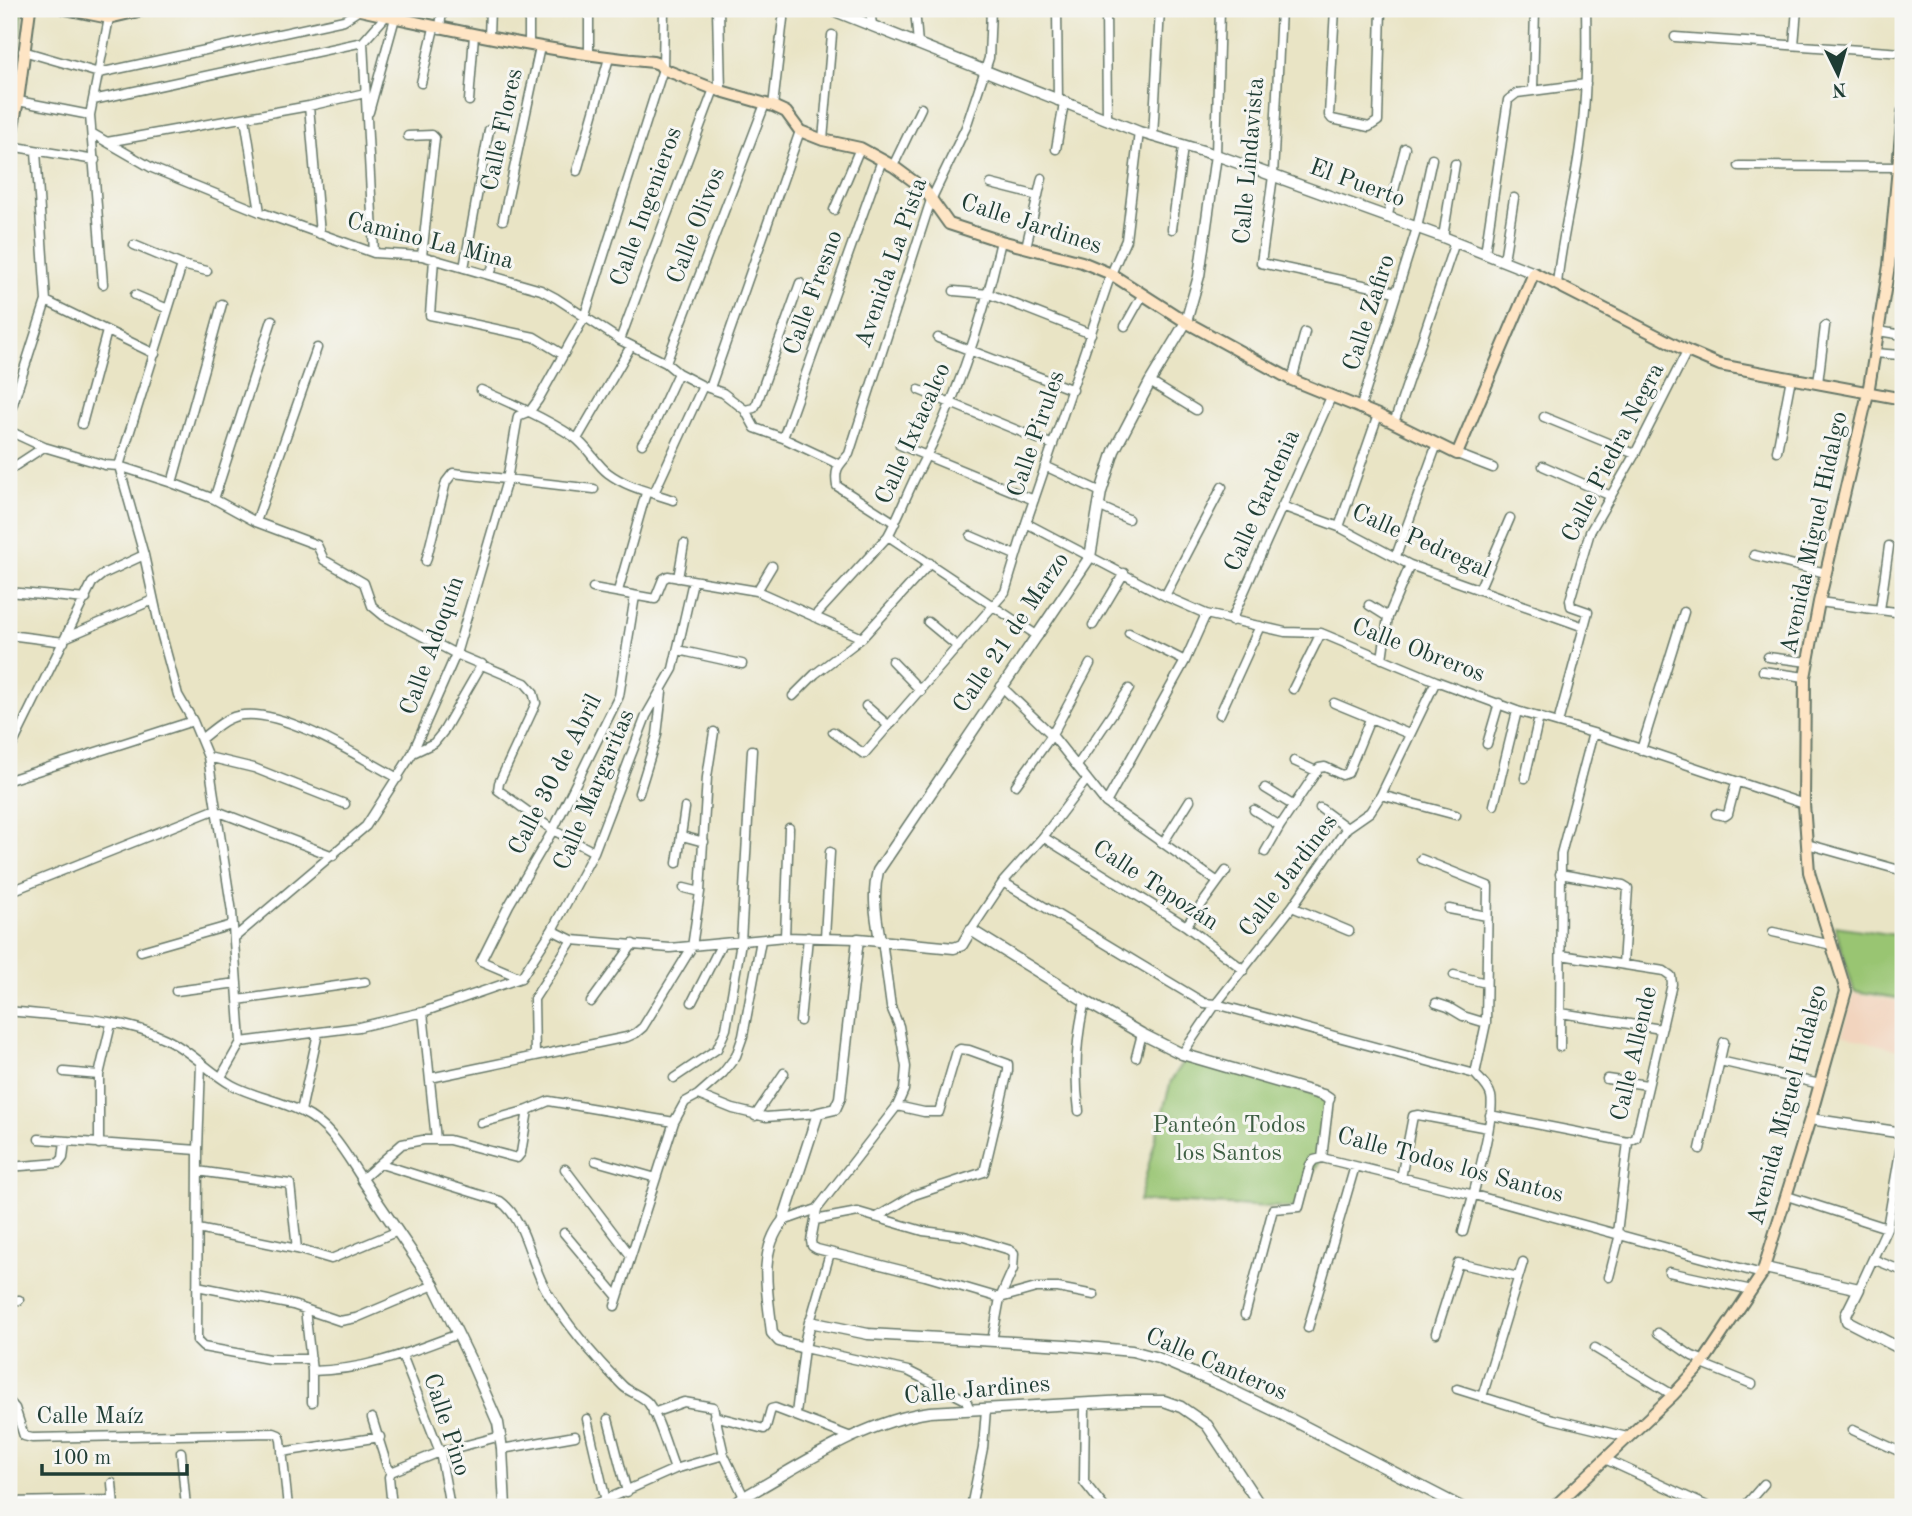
<svg xmlns="http://www.w3.org/2000/svg" width="1912" height="1516" viewBox="0 0 1912 1516" font-family="'Old Standard TT',serif">
  <style>
    .built { fill: #f2d4be }
    .green { fill: #99c572; stroke: #5c8153; stroke-width: 2 }
    .lines { fill: none; stroke-linecap: round; stroke-linejoin: round }
    .minor-casing { stroke: #667767; stroke-width: 11 }
    .tertiary-casing { stroke: #667767; stroke-width: 13 }
    .secondary-casing { stroke: #667767; stroke-width: 14 }
    .minor { stroke: #fff; stroke-width: 8 }
    .tertiary { stroke: #fff; stroke-width: 10 }
    .secondary { stroke: #fee5c5; stroke-width: 10 }
    .labels { text-anchor: middle; dominant-baseline: central; stroke-width: 6; stroke-linejoin: round; paint-order: stroke }
    .street-label { font-size: 24px; fill: #1f3d34; stroke: #f6f6f2 }
    .park-label { font-size: 24px; fill: #3e5f44; stroke: #f6f6f2 }
  </style>
  <rect width="100%" height="100%" fill="#f6f6f2"/>
  <filter id="ink" filterUnits="userSpaceOnUse"><feTurbulence type="fractalNoise" baseFrequency=".0143" numOctaves="2"/><feDisplacementMap in="SourceGraphic" scale="14" xChannelSelector="R" yChannelSelector="G"/><feConvolveMatrix kernelMatrix="1 2 1 2 8 2 1 2 1" color-interpolation-filters="sRGB"/></filter>
  <filter id="wash" filterUnits="userSpaceOnUse"><feTurbulence type="fractalNoise" baseFrequency=".00686" numOctaves="4" result="noise"/><feDisplacementMap in="SourceGraphic" scale="28" xChannelSelector="R" yChannelSelector="G"/><feGaussianBlur stdDeviation="1.57" result="paint"/><feColorMatrix in="noise" values="0 0 0 0 0 0 0 0 0 0 0 0 0 0 0 0 0 1.4 0 .05"/><feComposite in="paint" operator="in"/></filter>
  <g filter="url(#wash)">
    <rect width="100%" height="100%" fill="#e9e4c5"/>
    <!-- built -->
    <path class="built" d="M1854,993L1903,1002V1051L1842,1035Z"/>
    <!-- green -->
    <path class="green" d="M9,9H23L9,131Z
      M1835,926L1903,936V999L1854,991Z
      M1187,1057L1329,1099L1322,1158L1316,1167L1299,1208L1139,1201L1171,1081Z"/>
  </g>
  <g filter="url(#ink)">
    <g class="lines">
      <!-- minor casing -->
      <g class="minor-casing">
        <path id="minor" d="M529,9V45
          M870,9L872,25
          M915,9L918,44
          M1057,9L1058,101
          M1106,9L1107,118
          M1281,9L1273,176L1261,263L1396,292
          M1335,9L1329,115L1332,119L1369,127L1378,121L1381,9
          M398,19L399,9
          M440,29L442,9
          M489,37L490,9
          M1675,37L1903,53
          M1794,45L1797,9
          M23,51L99,73L344,20L361,9
          M589,55V9
          M421,83L434,28
          M1533,90L1535,9
          M93,100L363,42
          M18,101L90,115
          M469,101L474,35
          M309,106L320,234
          M773,106L783,19
          M369,112L395,18
          M245,118L260,212
          M93,134L152,168L260,212L374,253L422,256L541,290L556,298L620,340L666,363L678,373L703,386L723,393L745,410L754,408L757,403L800,283
          M408,136L432,135L435,138L422,256
          M1153,137L1160,9
          M823,140L832,35
          M107,142L309,106L365,93
          M10,146L95,160
          M1056,149L1064,103
          M1216,155L1220,9
          M893,166L921,108
          M1739,166L1899,167
          M577,171L609,58
          M991,184L1038,196
          M834,210L860,148
          M1387,218L1405,148
          M503,220L540,47
          M1172,229L1183,147
          M1443,237L1455,164
          M134,245L182,265L207,271
          M1026,247L1042,178
          M374,253L363,42L385,17
          M1485,253L1508,100L1517,93L1586,84
          M434,259L430,315L534,337L562,354
          M1504,260L1514,198
          M464,268L489,130
          M490,275L497,253
          M103,284L90,115L109,18
          M1557,284C1562,235 1575,188 1581,139C1587,96 1587,52 1586,9
          M954,291L989,294L1091,334
          M135,295L168,309
          M46,301L155,354
          M1125,326L1143,294
          M1878,331L1903,335
          M938,338L1073,390
          M620,340L714,89
          M1874,353L1900,355
          M666,363L765,104
          M1292,380L1305,332
          M1150,382L1196,410
          M1818,383L1825,326
          M710,388L800,131
          M481,390C513,404 545,418 574,437C588,447 596,464 608,473C628,488 651,492 673,500
          M919,390L1053,445
          M1360,409L1417,228L1432,159
          M745,410L755,428L783,438L838,464
          M9,416L46,301L36,151
          M1544,417L1635,454
          M1394,423L1455,242
          M82,424L107,331
          M9,431L44,447L105,465L119,466L172,483L214,499L256,522L317,545L324,560L364,583L372,606L384,616L456,654L525,683L533,692L536,703L499,783L498,790L553,830L594,852
          M783,438L882,160
          M577,439L631,346
          M642,444L653,427L678,373
          M900,445L1034,500
          M1777,451L1791,378
          M1457,454L1493,468
          M119,466L144,555L160,629L178,695L193,721L208,757L232,912L241,1042L221,1077
          M119,466L182,265
          M1045,466L1101,492
          M1543,466L1611,496
          M9,470L44,447
          M172,483L222,304
          M654,493L703,386
          M214,499L272,320
          M1098,506L1128,519
          M1282,506L1339,527L1410,565L1584,627
          M256,522L317,348
          M895,523L837,486C834,468 839,466 849,454L931,200L966,127L989,58L991,9
          M1026,523L1165,596L1206,614L1285,632L1321,633L1436,681L1517,711L1593,733L1804,804
          M1339,527L1378,415
          M888,536L1038,636
          M971,536L1015,555
          M1754,555L1826,573
          M1396,556L1437,444
          M426,561L446,482L453,473L594,489
          M678,578L684,544
          M593,588L655,599L663,579L668,576L757,591L862,638
          M1479,590L1510,518
          M618,591L646,493
          M757,591L772,566
          M9,592L86,599
          M1165,596L1222,487
          M1819,602L1903,613
          M1369,605L1388,617
          M1880,610L1889,546
          M814,617L888,536C900,514 908,490 920,468C958,397 983,319 1001,241
          M1231,621L1331,397
          M928,622L958,647
          M1093,625L1124,573
          M1129,633L1185,661
          M9,635L64,642
          M67,637L153,600
          M678,650L742,664
          M1768,657L1808,662
          M1382,659L1388,617L1410,565
          M892,661L921,691
          M1763,671L1805,677
          M1001,686L1052,735L1106,803L1218,882
          M1293,689L1321,633
          M793,696L815,674L862,638L930,563
          M1334,703L1409,734
          M866,706L889,726
          M1220,714L1260,626
          M1558,723L1588,612L1571,606L1570,600L1590,532L1635,454L1687,351
          M833,732L864,754L1005,592L1026,523L1111,274L1126,240L1139,132
          M201,739C214,729 227,716 243,715C287,710 359,757 398,778
          M1487,744L1499,703
          M1641,750L1684,612
          M9,752L92,583L103,574L144,555
          M413,753L434,743L443,732L482,664
          M208,757L254,768L345,804
          M1294,761L1316,771
          M1077,766L1129,689
          M1525,778L1539,717
          M9,780L193,721
          M1016,785L1052,735L1090,664
          M1265,788L1294,806
          M639,793L657,735L662,692
          M1381,795L1456,815
          M1106,803L1185,661L1206,614
          M1494,805L1517,711
          M1320,808L1347,828
          M1254,810L1280,826
          M1716,814L1725,816L1728,814L1736,783
          M682,836L704,842
          M1043,837L1186,926L1244,970
          M1163,843L1190,800
          M1807,844L1903,871
          M1265,852L1280,826L1319,768L1325,767L1342,775L1348,773L1370,719
          M1421,859L1488,886L1486,1023L1475,1074
          M677,863L685,808
          M1560,874L1623,885L1628,888L1623,964
          M1003,882L1204,1003L1216,1004L1475,1074
          M684,888L700,892
          M9,892L214,810L333,856
          M1292,907L1349,931
          M1449,909L1487,916
          M1186,926L1226,871
          M552,930L572,940L670,948L785,937L858,939
          M971,930L1003,882L1043,837L1087,779
          M1773,932L1832,945
          M785,937L789,828
          M825,937L830,852
          M234,938L366,826L412,754L456,654L507,480L518,416L530,411L538,400L584,318L663,69L664,9
          M141,951L232,925
          M1454,975L1486,983
          M521,978L481,961L509,905L553,830L619,696L635,596
          M521,978L552,930L594,852L646,716L673,669L693,581
          M176,991L237,983
          M238,1000L365,982
          M591,1002L633,944
          M692,1002L721,945
          M1436,1003L1448,1007L1463,1016L1486,1023
          M9,1011C58,1017 122,1017 166,1039C191,1051 209,1072 232,1085C254,1097 280,1100 302,1112C331,1126 345,1153 362,1179L402,1144L423,1140H449L517,1158L521,1153L528,1110
          M423,1012L436,1140
          M1561,1013L1661,1029
          M800,1021L808,937
          M241,1042L359,1027L423,1012L521,978
          M1560,1047L1561,854L1593,733
          M1182,1054L1216,1004L1292,907L1347,828L1370,812L1381,795L1436,681
          M535,1056L534,999L572,940
          M1136,1057L1142,1034
          M1720,1061L1820,1084
          M201,1063L198,1150L197,1341L203,1347L269,1359H311
          M64,1072L99,1075
          M430,1078L627,1037L636,1033L643,1027L692,947L700,892L707,777L714,732
          M674,1078L717,1049L726,1029L741,942L752,750
          M1607,1079L1647,1085
          M698,1095L733,1109L766,1117L818,1113
          M301,1111L318,1033
          M1079,1111C1074,1073 1076,1038 1085,1001
          M1490,1115L1628,1142L1636,1138L1672,984L1671,976L1664,971L1561,955
          M755,1116L784,1073
          M481,1123L528,1110L549,1101L674,1122
          M39,1139L198,1150
          M99,1144V1075L111,1024
          M1700,1149L1724,1042
          M1322,1158L1329,1099
          M596,1161L656,1178
          M381,1164L500,1201C527,1221 529,1261 546,1290C567,1325 595,1358 623,1386C630,1393 644,1396 649,1404C659,1418 668,1452 675,1469
          M9,1167L59,1163L63,1158L65,1141
          M565,1169L631,1256
          M198,1171L290,1184L297,1249
          M1401,1178L1413,1116L1418,1115L1488,1128
          M1787,1196L1887,1228
          M817,1209L811,1241L812,1246L817,1249L925,1276L1000,1298L1036,1288H1058L1094,1295
          M877,1217L914,1195L984,1172L1008,1071V1064L969,1050L960,1049L957,1051L939,1112H924L897,1106
          M815,1220L858,1212L923,1231L964,1236L1010,1250L1014,1253L1013,1269L1000,1298L992,1341
          M783,1221L817,1209L897,1106L904,1090L906,1067L899,1026L891,1007L882,940
          M198,1229L297,1249L331,1259L398,1231
          M1463,1232C1470,1206 1496,1118 1491,1096C1489,1087 1481,1081 1475,1074
          M564,1233L617,1296
          M1617,1233L1628,1142
          M1875,1260L1903,1271
          M1669,1272L1752,1290
          M1609,1277L1620,1234
          M197,1286L293,1305L340,1321L356,1318L434,1285
          M1859,1289L1887,1228L1903,1134
          M9,1301L19,1300
          M615,1306L674,1122L685,1102L698,1095L723,1073L736,1056L743,1036L761,940
          M305,1309L312,1371C368,1370 407,1353 458,1334
          M1245,1315L1273,1209L1299,1207L1310,1165L1314,1160L1322,1158L1474,1195L1762,1274
          M810,1322L830,1253
          M1308,1328L1355,1166
          M1436,1333L1458,1263L1518,1277
          M1658,1333L1692,1356L1705,1361
          M1595,1348L1673,1395
          M402,1355L440,1452L450,1507
          M1702,1364L1752,1384
          M1457,1389L1553,1419L1627,1437
          M1482,1397L1523,1262
          M9,1401L15,1408L24,1436L32,1438L274,1433L279,1435L281,1440L288,1507
          M312,1402V1371
          M1085,1404L1084,1482L1104,1507
          M653,1413L684,1402L713,1407L724,1455L744,1497
          M796,1414L804,1348L908,1371L966,1400L970,1410
          M714,1416L764,1429L766,1427L771,1409L775,1408L851,1437
          M372,1418L387,1466L391,1472
          M587,1419L606,1501
          M608,1419L627,1492
          M1853,1430L1903,1453
          M502,1449L575,1436
          M181,1452L186,1507
          M282,1452L380,1437
          M1605,1459L1709,1507
          M391,1472L440,1452L501,1436
          M391,1472L389,1477L392,1507
          M112,1483L114,1507
          M9,1502L113,1500
          M589,1507L675,1469L724,1455
          M971,1507L983,1448L986,1409
          M1744,1507L1764,1484"/>
      </g>
      <!-- tertiary casing -->
      <g class="tertiary-casing">
        <path id="tertiary" d="M718,9L720,91
          M830,9L1139,132L1216,155L1443,237L1534,273
          M880,940C876,917 872,895 878,871L1090,557L1101,492L1114,451L1150,382L1186,322L1199,276L1216,155
          M1329,1099L1323,1095L1182,1054L1142,1034L1085,1001L971,930L962,945L954,948L858,939L840,1098L835,1109L818,1113L783,1221C757,1253 768,1295 772,1333L779,1341L804,1348L810,1322L868,1334L1065,1345L1132,1351L1158,1358L1223,1386L1277,1412L1461,1507
          M1810,1119L1903,1133
          M362,1179L434,1285L471,1361L498,1423L502,1449L505,1507
          M1765,1268L1859,1289L1846,1315L1847,1321L1903,1350
          M732,1507L744,1497C803,1464 862,1422 930,1412L1126,1401H1164L1181,1407L1207,1425L1261,1507"/>
      </g>
      <!-- secondary casing -->
      <g class="secondary-casing">
        <path id="secondary" d="M65,9L109,18L147,9
          M355,9C454,30 552,53 653,62L659,64L663,69L714,89L773,106L786,112L800,131L823,140L860,148L893,166L924,189L949,224L1001,241L1082,262L1111,274L1186,322L1292,380L1378,415L1457,454L1534,273L1687,351L1720,365L1903,399
          M9,146L18,101L30,9
          M1554,1507L1673,1395L1702,1364L1762,1274L1810,1119L1846,991L1809,872L1804,804L1805,677L1819,602L1868,393L1889,266L1903,112"/>
      </g>
      <!-- minor -->
      <use href="#minor" class="minor"/>
      <!-- tertiary -->
      <use href="#tertiary" class="tertiary"/>
      <!-- secondary -->
      <use href="#secondary" class="secondary"/>
    </g>
  </g>
  <g class="labels">
    <!-- street labels -->
    <g class="street-label">
      <text transform="translate(503 130) rotate(-78)">Calle Flores</text>
      <text transform="translate(1250 161) rotate(-85)">Calle Lindavista</text>
      <text transform="translate(1357 184) rotate(20)">El Puerto</text>
      <text transform="translate(647 207) rotate(-70)">Calle Ingenieros</text>
      <text transform="translate(1031 225) rotate(18)">Calle Jardines</text>
      <text transform="translate(697 226) rotate(-69)">Calle Olivos</text>
      <text transform="translate(430 242) rotate(14)">Camino La Mina</text>
      <text transform="translate(892 263) rotate(-71)">Avenida La Pista</text>
      <text transform="translate(814 293) rotate(-70)">Calle Fresno</text>
      <text transform="translate(1370 313) rotate(-72)">Calle Zafiro</text>
      <text transform="translate(914 434) rotate(-66)">Calle Ixtacalco</text>
      <text transform="translate(1037 434) rotate(-71)">Calle Pirules</text>
      <text transform="translate(1614 453) rotate(-63)">Calle Piedra Negra</text>
      <text transform="translate(1263 501) rotate(-66)">Calle Gardenia</text>
      <text transform="translate(1815 533) rotate(-78)">Avenida Miguel Hidalgo</text>
      <text transform="translate(1421 542) rotate(24)">Calle Pedregal</text>
      <text transform="translate(1012 633) rotate(-56)">Calle 21 de Marzo</text>
      <text transform="translate(433 646) rotate(-70)">Calle Adoquín</text>
      <text transform="translate(1418 651) rotate(21)">Calle Obreros</text>
      <text transform="translate(556 775) rotate(-63)">Calle 30 de Abril</text>
      <text transform="translate(595 790) rotate(-67)">Calle Margaritas</text>
      <text transform="translate(1289 876) rotate(-53)">Calle Jardines</text>
      <text transform="translate(1155 886) rotate(33)">Calle Tepozán</text>
      <text transform="translate(1635 1054) rotate(-77)">Calle Allende</text>
      <text transform="translate(1788 1105) rotate(-75)">Avenida Miguel Hidalgo</text>
      <text transform="translate(1450 1166) rotate(15)">Calle Todos los Santos</text>
      <text transform="translate(1216 1365) rotate(23)">Calle Canteros</text>
      <text transform="translate(977 1391) rotate(-5)">Calle Jardines</text>
      <text x="90" y="1417">Calle Maíz</text>
      <text transform="translate(446 1425) rotate(72)">Calle Pino</text>
    </g>
    <!-- park labels -->
    <g class="park-label">
      <text x="1229" y="1126">Panteón Todos<tspan x="1229" dy="28">los Santos</tspan></text>
    </g>
  </g>
  <!-- margin -->
  <rect width="1912" height="1516" fill="none" stroke="#f6f6f2" stroke-width="35"/>
  <!-- north arrow -->
  <g transform="translate(1838 74) rotate(175)" stroke="#f6f6f2" stroke-width="5" paint-order="stroke">
  <path d="M0-5L12 26L0 18L-12 26Z" fill="#1f3d34"/>
  <text y="-10" font-size="19" font-weight="bold" text-anchor="middle" fill="#1f3d34">N</text>
  </g>
  <!-- scale -->
  <path d="M42 1464v10h145v-10" fill="none" stroke="#1f3d34" stroke-width="3.5"/>
  <text x="52" y="1464" font-size="21" fill="#1f3d34" stroke="#f6f6f2" stroke-width="5" paint-order="stroke">100 m</text>
</svg>
